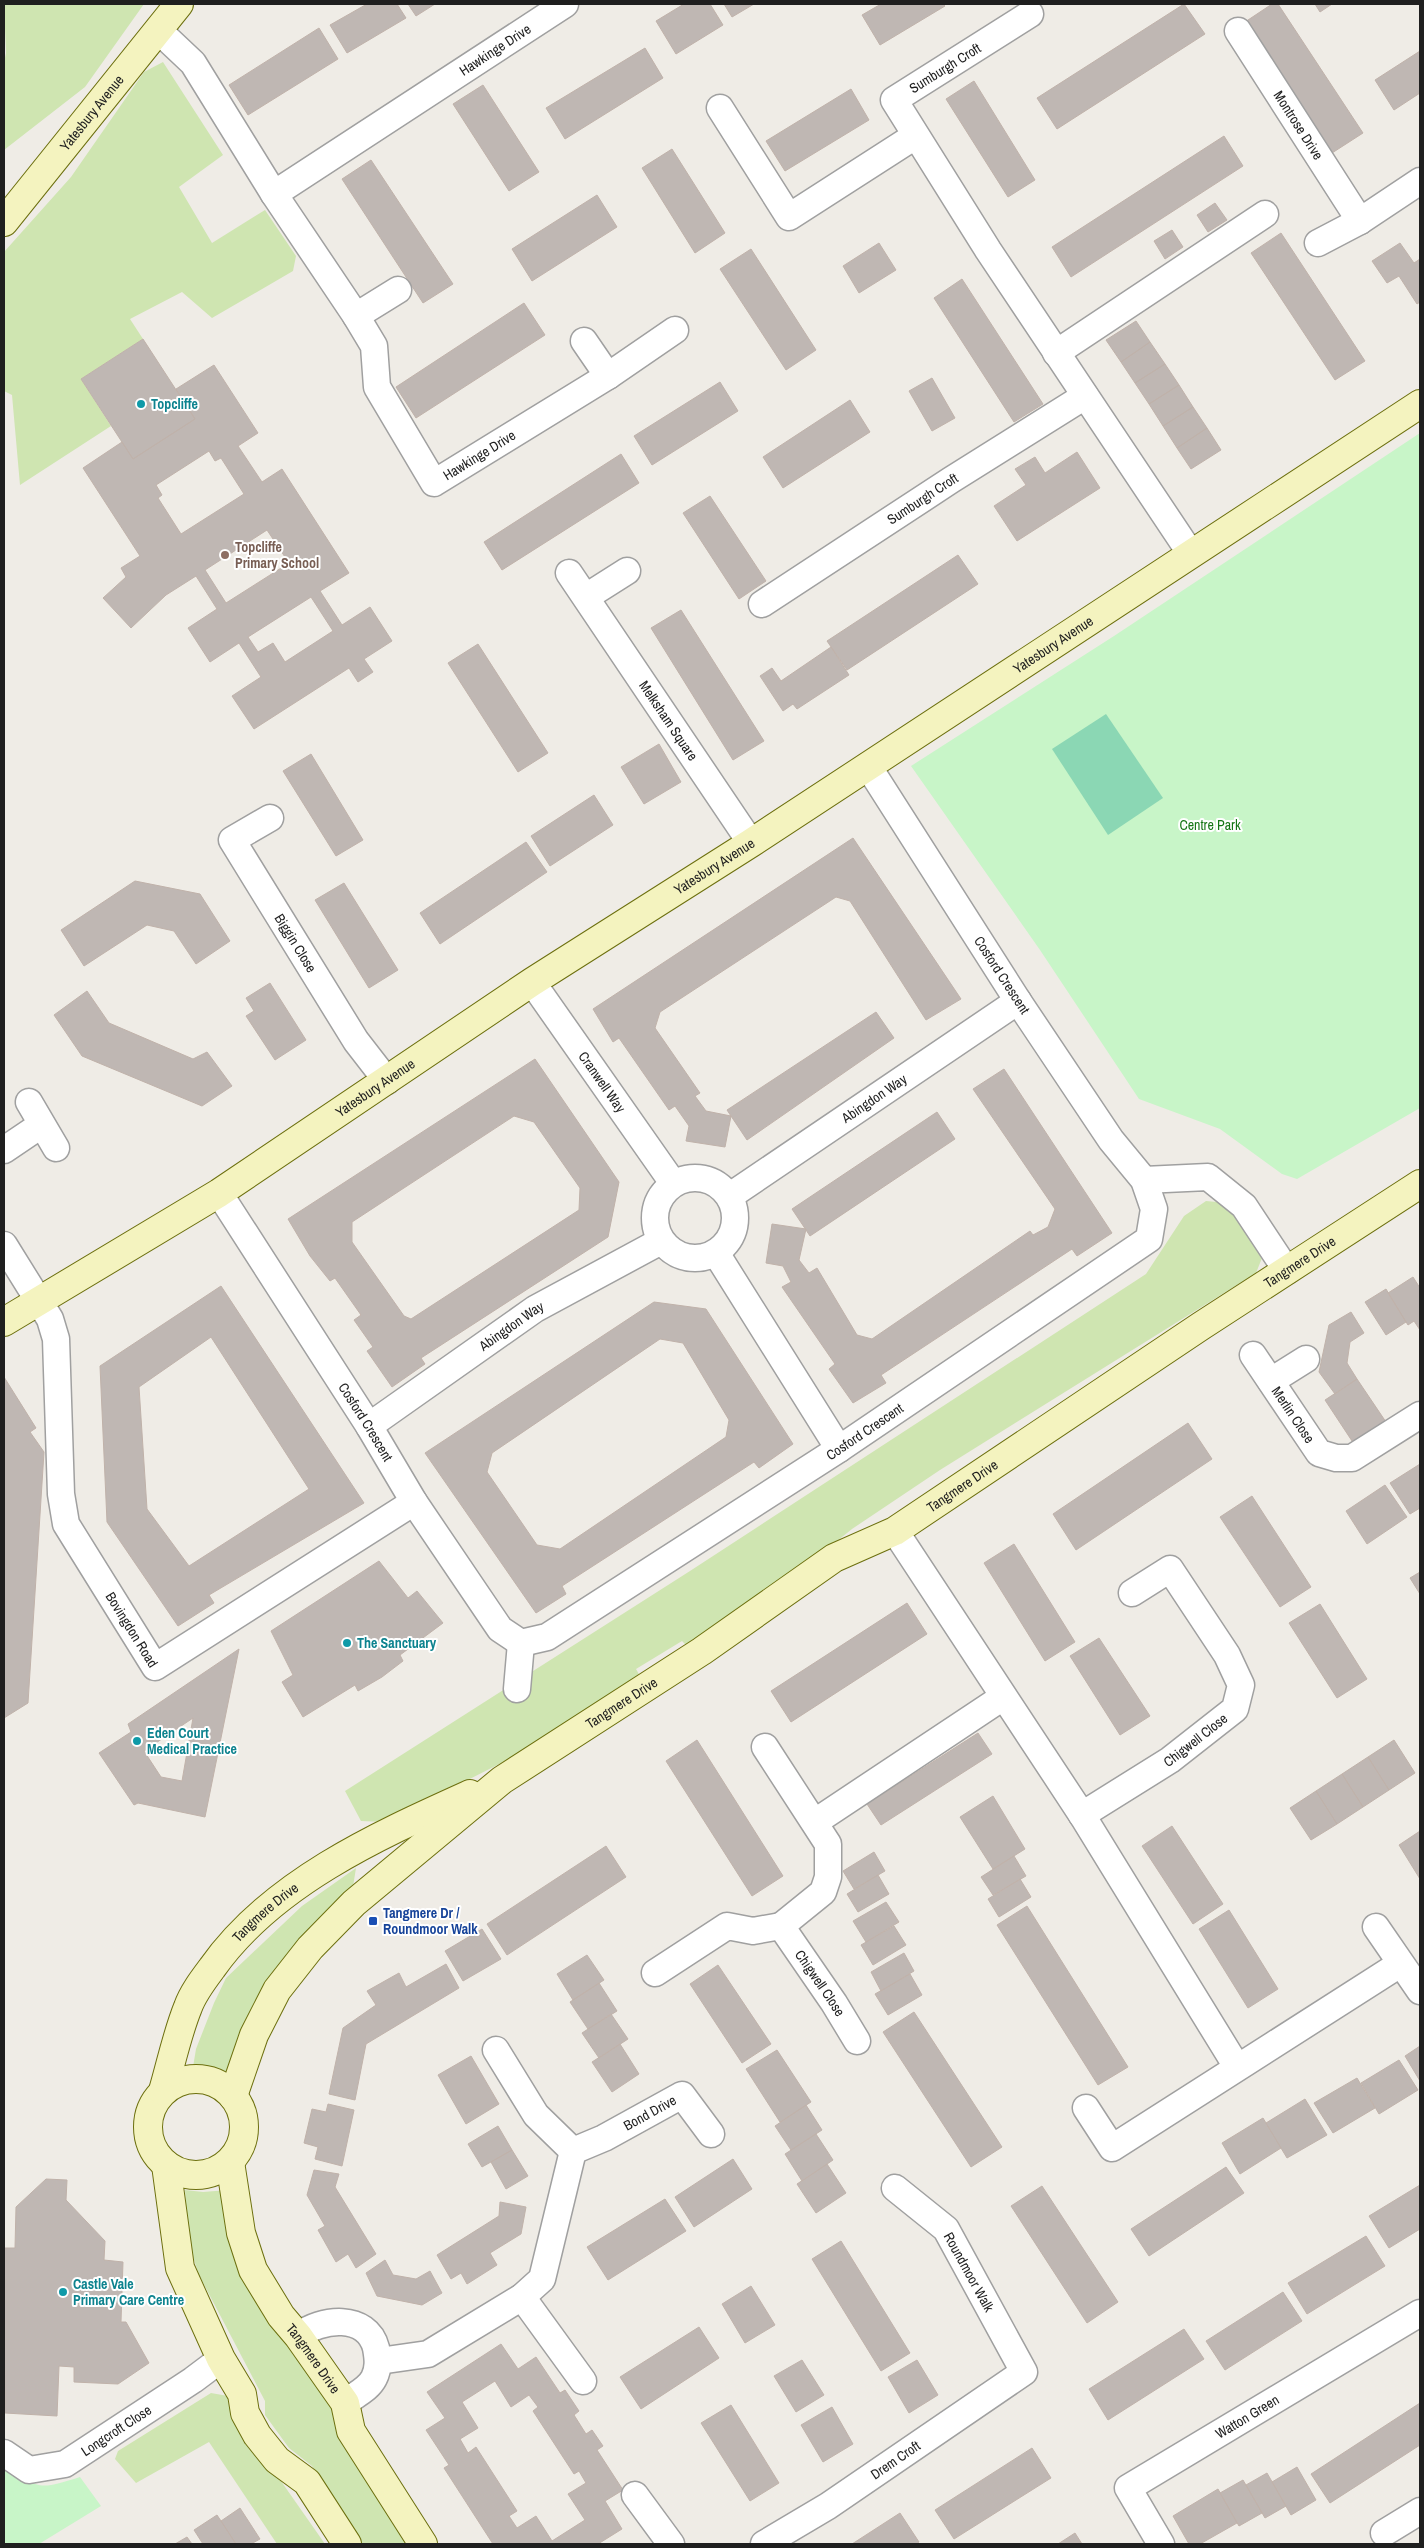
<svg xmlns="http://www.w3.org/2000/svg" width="1424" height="2548" viewBox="0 0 1424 2548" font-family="'Archivo Narrow',sans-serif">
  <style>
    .grass { fill: #cfe5b1 }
    .park { fill: #c8f5c8 }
    .pitch { fill: #8bd7b4 }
    .building { fill: #bfb7b3; stroke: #c0b2aa; fill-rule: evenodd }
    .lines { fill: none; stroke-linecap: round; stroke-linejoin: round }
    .street-casing { stroke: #a0a0a0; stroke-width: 29 }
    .secondary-casing { stroke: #6c6f0e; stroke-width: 30 }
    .street { stroke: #fff; stroke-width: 26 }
    .secondary { stroke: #f4f3bf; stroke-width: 28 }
    .culture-dot { fill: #0f9aa8; stroke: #fff; stroke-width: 2 }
    .education-dot { fill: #8d6e63; stroke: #fff; stroke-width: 2 }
    .transit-dot { fill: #1a4fb4; stroke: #fff; stroke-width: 2 }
    .labels { text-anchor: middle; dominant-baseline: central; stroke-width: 4; stroke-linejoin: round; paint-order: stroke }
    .street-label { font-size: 14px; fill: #1f1f1f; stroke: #fff }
    .culture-label { font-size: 14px; font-weight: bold; fill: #0d838f; stroke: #fff; text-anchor: start }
    .education-label { font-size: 14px; font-weight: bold; fill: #785e54; stroke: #fff; text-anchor: start }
    .park-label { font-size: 14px; fill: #157615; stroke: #fff }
    .transit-label { font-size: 14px; font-weight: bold; fill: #164399; stroke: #fff; text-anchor: start }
  </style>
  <rect width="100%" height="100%" fill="#efece6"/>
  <!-- grass -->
  <path class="grass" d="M4,4H144L85,87L4,150V63L6,53Z
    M163,62L223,155L179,187L212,243L265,210L296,256L293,271L212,318L182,292L130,319L143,339L81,379L111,426L20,485L12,395L4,391V252L71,177L144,72Z
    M1206,1201L1227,1203L1262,1258L1256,1273L940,1470L852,1529L807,1565L687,1646L682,1641L636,1669L640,1676L521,1753L385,1822L361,1821L345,1791L690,1571L1146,1274L1184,1216Z
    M356,1868L352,1893L230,2080L205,2069L193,2067L196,2049L214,2003L226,1978L302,1906Z
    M185,2190L203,2192L228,2190L299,2353L416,2544H362L312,2466L289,2448L265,2415V2401L199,2275L188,2242Z
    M211,2393L228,2396L239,2421L325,2544H277L209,2442L136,2483L115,2459L118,2451Z"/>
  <!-- park -->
  <path class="park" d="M1420,433V1108L1297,1179L1282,1174L1220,1129L1139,1099L1040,950L911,766L1114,636Z
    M4,2464C38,2490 39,2490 80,2477L101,2506L39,2544H4Z"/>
  <!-- pitch -->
  <path class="pitch" d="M1106,714L1163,798L1108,835L1052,749Z"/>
  <!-- building -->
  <path class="building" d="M367,4H397L406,18L347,53L330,25Z
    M408,4H435L416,16Z
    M684,4H710L723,25L676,54L656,21Z
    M724,4H754L732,17Z
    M881,4H943L945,6L880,45L862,15Z
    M1184,4L1205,34L1057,129L1037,98Z
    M1272,4H1278L1363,133L1332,153L1245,22Z
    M1315,4H1332L1320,12Z
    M319,28L338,59L248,115L229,85Z
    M645,48L663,78L565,139L546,108Z
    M1420,51V93L1394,110L1375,80Z
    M974,81L1035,180L1008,197L946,99Z
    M483,85L539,172L509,191L453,104Z
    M851,89L869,120L785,171L766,141Z
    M1224,136L1243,166L1071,277L1052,247Z
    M672,149L725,233L695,253L642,168Z
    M371,160L453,284L423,303L342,179Z
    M597,195L617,227L532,281L512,249Z
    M1215,203L1227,220L1208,232L1197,215Z
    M1172,230L1183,247L1165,259L1154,241Z
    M1281,233L1365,361L1335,380L1251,253Z
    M879,243L896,270L859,293L843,266Z
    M1400,243L1414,263L1420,259V302L1417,304L1399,276L1387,283L1372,261Z
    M751,249L816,350L786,370L720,269Z
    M962,279L1043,404L1014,422L934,298Z
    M524,303L545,335L416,418L396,387Z
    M1136,321L1150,342L1121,362L1106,340Z
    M143,339L195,419L133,459L81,379Z
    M1150,342L1165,364L1135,383L1121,362Z
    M1165,364L1179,385L1149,404L1135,383Z
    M214,365L258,433L238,446L262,482L282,469L349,573L320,591L342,625L370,607L392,641L364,659L373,672L358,682L349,668L254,729L232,696L261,677L239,643L210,662L188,628L217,609L196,576L166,595L131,628L103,598L126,577L121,568L140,556L83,468L122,442L133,459L195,419L176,389ZM209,451L215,461L221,458L244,494L181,534L158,498L162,495L156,485ZM267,530L289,563L226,603L205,570ZM311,597L333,631L285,662L273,643L258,652L248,637Z
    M932,378L955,418L932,431L909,391Z
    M720,382L738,411L652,465L634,436Z
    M1179,385L1193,407L1163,426L1149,404Z
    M850,400L870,432L783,488L763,457Z
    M1193,407L1207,428L1177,448L1163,426Z
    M1207,428L1221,450L1191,469L1177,448Z
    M1077,452L1100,488L1017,541L994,506L1026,485L1015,469L1035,457L1045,473Z
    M621,454L639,483L502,570L484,542Z
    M710,496L766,581L739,599L683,513Z
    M958,555L978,584L847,670L827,641Z
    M681,610L764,741L733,760L651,628Z
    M478,644L548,753L518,772L448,663Z
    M831,647L849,675L797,709L793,704L783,711L760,676L772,668L781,681Z
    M659,744L681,782L644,804L621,767Z
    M311,754L363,840L336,856L283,771Z
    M594,795L613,825L550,866L531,836Z
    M853,838L961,999L926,1020L850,901L836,897L660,1012L655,1028L700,1093L695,1096L706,1111L731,1116L725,1147L686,1141L689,1126L675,1106L669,1110L619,1038L613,1042L593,1009Z
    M526,842L547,872L440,944L420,913Z
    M135,881L200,894L230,941L196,964L174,931L147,925L84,966L61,930Z
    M344,883L398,970L369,988L315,900Z
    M270,983L306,1040L275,1060L246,1016L254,1011L246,998Z
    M87,991L109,1023L193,1059L207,1052L232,1086L202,1106L82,1056L54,1015Z
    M876,1012L894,1038L747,1140L727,1110Z
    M535,1059L619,1182L608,1237L421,1358L425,1364L392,1387L367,1351L373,1347L354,1320L361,1315L335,1278L330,1281L310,1256L288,1219ZM514,1116L534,1122L580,1188L579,1210L411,1319L404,1316L352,1242V1222Z
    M1004,1069L1112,1233L1077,1256L1072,1249L881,1375L886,1383L853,1403L829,1369L835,1364L782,1287L791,1282L783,1266L766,1263L772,1224L806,1229L799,1260L809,1273L817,1268L857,1335L872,1339L1030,1231L1033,1235L1048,1227L1055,1209L973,1089Z
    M937,1112L955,1139L810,1236L792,1209Z
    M1413,1277L1420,1288V1330L1414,1321L1408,1325L1388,1293Z
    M221,1286L364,1503L209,1595L214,1603L178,1626L107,1522L100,1366ZM211,1337L309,1489L189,1566L147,1509L139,1387Z
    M1386,1289L1406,1322L1386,1335L1365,1302Z
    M654,1302L706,1309L793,1444L759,1468L754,1462L562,1586L566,1594L536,1613L425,1453ZM660,1339L683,1343L729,1420L726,1437L560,1549L537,1545L487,1472L492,1453Z
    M1351,1312L1364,1333L1350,1342L1347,1363L1357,1379L1335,1394L1319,1372L1329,1325Z
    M4,1377L36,1428L30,1432L44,1452L28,1703L4,1718Z
    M1357,1379L1386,1422L1354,1444L1325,1400Z
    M1188,1423L1212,1459L1076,1550L1053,1514Z
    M1420,1464V1508L1410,1514L1390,1483Z
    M1385,1485L1407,1517L1367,1544L1346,1511Z
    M1252,1496L1311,1587L1280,1607L1220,1517Z
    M1014,1544L1075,1642L1045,1661L984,1563Z
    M379,1561L408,1598L417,1591L443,1623L400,1655L403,1661L382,1677L358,1691L355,1685L303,1717L282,1682L293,1675L271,1631Z
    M1420,1572V1594L1410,1578Z
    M907,1603L927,1634L791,1722L771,1691Z
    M1320,1604L1367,1679L1337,1698L1289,1623Z
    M1099,1638L1150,1716L1120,1735L1070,1656Z
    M239,1649L205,1817L138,1803L134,1805L99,1753L131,1732L128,1724ZM193,1718L182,1781L161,1777L144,1751Z
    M978,1733L992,1754L881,1825L867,1804Z
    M697,1740L783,1876L752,1896L666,1761Z
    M1394,1740L1415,1773L1389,1790L1368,1757Z
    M1368,1757L1389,1790L1363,1807L1342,1774Z
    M1342,1774L1363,1807L1337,1824L1316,1791Z
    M1316,1791L1337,1824L1311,1840L1290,1808Z
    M993,1796L1025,1849L993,1869L960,1817Z
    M1172,1826L1223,1904L1193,1924L1142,1846Z
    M1420,1831V1879L1399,1845Z
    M606,1846L626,1877L507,1955L487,1924Z
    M874,1852L885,1871L854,1889L843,1871Z
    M1014,1856L1026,1876L993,1895L981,1877Z
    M878,1875L889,1894L858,1912L847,1894Z
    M1020,1879L1031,1897L999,1917L988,1899Z
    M886,1902L899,1922L866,1942L853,1921Z
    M1027,1906L1128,2067L1098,2085L997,1925Z
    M1229,1910L1278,1989L1248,2008L1199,1929Z
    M894,1926L906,1945L873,1965L861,1945Z
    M482,1929L501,1959L463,1981L445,1951Z
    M904,1953L914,1971L881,1991L871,1972Z
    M587,1955L604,1980L573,2000L557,1974Z
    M446,1964L459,1988L366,2044L355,2100L329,2094L343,2028L376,2005L367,1991L399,1973L406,1987Z
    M718,1965L771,2044L742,2063L690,1984Z
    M910,1974L922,1995L888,2015L875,1994Z
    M599,1983L617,2011L588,2029L570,2002Z
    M914,2012L1002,2147L971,2167L883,2032Z
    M611,2014L628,2039L599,2058L582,2033Z
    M620,2044L639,2074L612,2092L592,2062Z
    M1420,2046V2081L1405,2056Z
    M777,2050L811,2102L780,2122L746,2069Z
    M471,2056L499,2104L466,2124L438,2075Z
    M1399,2060L1418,2090L1379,2114L1361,2083Z
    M1357,2078L1375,2108L1333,2133L1314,2103Z
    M1305,2099L1327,2135L1287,2158L1266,2123Z
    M328,2104L354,2110L342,2166L315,2159L318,2147L304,2143L312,2109L326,2112Z
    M806,2105L822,2130L791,2150L775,2126Z
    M1263,2118L1281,2148L1240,2174L1222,2143Z
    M498,2126L512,2150L482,2167L468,2144Z
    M816,2134L833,2160L802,2181L785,2154Z
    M512,2150L528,2176L506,2189L491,2162Z
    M733,2159L752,2189L694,2227L675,2197Z
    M827,2164L846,2193L816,2213L797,2184Z
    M1226,2167L1244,2193L1149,2256L1131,2229Z
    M314,2170L339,2174L335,2187L376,2254L356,2268L348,2254L336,2262L318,2230L325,2226L307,2195Z
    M46,2179L67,2180L66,2200L105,2241L104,2260L123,2262L121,2322H126L149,2363L118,2384L74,2382V2367L59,2366L57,2416L5,2413L4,2248H15L16,2207Z
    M1420,2185V2229L1389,2248L1369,2216Z
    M1042,2186L1118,2302L1087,2323L1011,2206Z
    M665,2199L686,2231L608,2280L587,2247Z
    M500,2202L526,2207L521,2234L490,2253L497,2265L467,2284L461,2273L451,2279L437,2255L499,2216Z
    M1366,2236L1385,2266L1307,2314L1288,2283Z
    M841,2241L910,2353L881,2371L812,2259Z
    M385,2260L393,2275L416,2279L430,2271L442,2293L422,2305L377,2296L366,2273Z
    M751,2286L775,2325L745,2343L722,2304Z
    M1283,2292L1302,2321L1225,2370L1206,2341Z
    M699,2327L719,2358L641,2409L620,2377Z
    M1184,2329L1204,2359L1108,2420L1089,2389Z
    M501,2344L518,2369L536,2357L560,2393L565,2390L579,2411L574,2415L586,2434L592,2430L603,2446L597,2450L623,2490L605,2501L622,2529L598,2544H493L444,2468L449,2465L426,2430L445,2418L427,2392ZM495,2381L511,2407L529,2395L538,2407L533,2411L574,2474L579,2471L586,2483L568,2494L585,2520L552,2541L536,2516L517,2528L509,2516L517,2511L476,2447L468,2453L460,2439L478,2428L462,2402Z
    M802,2360L824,2395L796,2412L774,2376Z
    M917,2360L938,2395L909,2413L888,2377Z
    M1420,2403V2445L1330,2503L1311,2474Z
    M731,2405L779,2483L750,2501L701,2423Z
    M832,2407L853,2444L823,2462L801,2425Z
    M1032,2448L1051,2478L954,2539L935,2510Z
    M1297,2467L1316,2500L1291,2515L1272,2482Z
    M1267,2473L1286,2506L1265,2518L1246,2485Z
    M1243,2480L1262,2513L1239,2526L1220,2493Z
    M1218,2489L1237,2523L1200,2544H1189L1173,2516Z
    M240,2508L260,2539L251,2544H236L221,2521Z
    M900,2513L919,2542L916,2544H852Z
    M217,2515L221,2521L236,2544H203L194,2530Z
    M1075,2533L1082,2544H1058Z
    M187,2537L192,2544H175Z"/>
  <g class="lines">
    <!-- street casing -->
    <g class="street-casing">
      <g id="street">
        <path d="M1030,14L894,100L988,250L1191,554"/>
        <path id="s1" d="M158,30L193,63L274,194L356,316L374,346L377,387L434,483L608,376L675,330"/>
        <path id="s2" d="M1238,31L1360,221"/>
        <path d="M720,108L789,217L915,136"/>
        <path id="s3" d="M274,194L565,4"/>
        <path d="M1318,243L1360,221L1420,181"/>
        <path d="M356,316L398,290"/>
        <path d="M584,341L608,376"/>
        <path d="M1056,353L1265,214"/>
        <path id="s4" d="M569,573L751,843"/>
        <path d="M586,597L627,571"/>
        <path id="s5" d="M762,604L951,480L1085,396"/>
        <path id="s6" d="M270,818L232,840L356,1041L387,1081"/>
        <path id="s7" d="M532,982L673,1183"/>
        <path d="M29,1102L56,1148"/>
        <path d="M4,1150L41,1125"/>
        <circle cx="695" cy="1218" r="40"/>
        <path d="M1144,1180L1208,1177L1244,1206L1287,1271"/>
        <path id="s8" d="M219,1193L369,1426L414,1502L500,1629L521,1643L547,1637L839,1449L1149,1239L1154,1209L1144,1180L1111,1140L1018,1001L868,766"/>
        <path id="s9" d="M730,1196L1018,1001"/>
        <path id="s10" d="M4,1245L50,1319L56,1339L61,1494L66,1524L155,1667L414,1502"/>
        <path d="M716,1253L839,1449"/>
        <path id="s11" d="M1253,1355L1319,1453L1336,1458H1352L1420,1415"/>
        <path d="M1271,1381L1306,1359"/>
        <path id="s12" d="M369,1426L535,1309L661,1241"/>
        <path d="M895,1531L1082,1815L1237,2067"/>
        <path d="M517,1689L521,1643"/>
        <path d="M765,1747L828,1844V1877L823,1892L781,1926"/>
        <path id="s13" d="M1082,1815L1170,1760L1235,1709L1241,1685L1227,1655L1170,1569L1132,1593"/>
        <path d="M815,1822L1003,1697"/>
        <path d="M1376,1927L1420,1991"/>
        <path id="s14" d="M655,1973L727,1926L753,1931L781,1926L834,2003L857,2041"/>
        <path d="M496,2050L536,2115L573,2151"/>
        <path d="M1086,2108L1112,2148L1400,1964"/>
        <path d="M522,2297L583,2381"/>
        <path d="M298,2336C321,2318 367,2313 376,2348C378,2359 379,2368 374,2378C368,2390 354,2395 345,2403"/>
        <path id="s15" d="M379,2361L428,2354L522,2297L542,2279L573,2151L604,2138L682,2095L711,2134"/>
        <path id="s16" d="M4,2453L29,2470L65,2464L193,2380L221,2359"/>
        <path d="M635,2495L671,2544"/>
        <path d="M1384,2533L1420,2511"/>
        <path id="s17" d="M764,2544L828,2506L1024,2372L946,2229L895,2188"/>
        <path id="s18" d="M1161,2544L1128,2488L1420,2313"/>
      </g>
    </g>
    <!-- secondary casing -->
    <g class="secondary-casing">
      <g id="secondary">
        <path id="s19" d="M4,222L179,4"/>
        <path id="s20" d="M4,1322L219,1193L532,982L751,843L1420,404"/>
        <circle cx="196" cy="2127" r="48"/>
        <path id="s21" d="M163,2091C171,2064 177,2034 188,2007C193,1993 203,1980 212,1968C272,1883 377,1836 470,1794"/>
        <path id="s22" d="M233,2096L254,2035L277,1990L310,1948L354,1903L502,1780L702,1651L834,1558L895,1531L1201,1326L1420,1184"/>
        <path id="s23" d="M230,2162L241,2233L253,2270L281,2316L298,2336L345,2403L351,2431L423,2544"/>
        <path d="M166,2165L180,2268L221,2359L242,2394L245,2413L257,2435L277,2460L307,2482L347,2544"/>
      </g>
    </g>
    <!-- street -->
    <use href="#street" class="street"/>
    <!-- secondary -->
    <use href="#secondary" class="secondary"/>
  </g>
  <!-- markers -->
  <g class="culture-dot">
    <circle cx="141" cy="404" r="5"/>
    <circle cx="347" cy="1643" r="5"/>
    <circle cx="137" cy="1741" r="5"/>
    <circle cx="63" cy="2292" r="5"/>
  </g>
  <circle class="education-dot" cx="225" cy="555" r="5"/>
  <rect class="transit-dot" x="368" y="1916" width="10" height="10" rx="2.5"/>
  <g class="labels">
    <!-- street labels -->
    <g class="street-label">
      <text stroke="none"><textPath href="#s3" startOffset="264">Hawkinge Drive</textPath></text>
      <text transform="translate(945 68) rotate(-32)">Sumburgh Croft</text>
      <text stroke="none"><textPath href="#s19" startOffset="140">Yatesbury Avenue</textPath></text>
      <text stroke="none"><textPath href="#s2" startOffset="112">Montrose Drive</textPath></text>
      <text stroke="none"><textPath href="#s1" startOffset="590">Hawkinge Drive</textPath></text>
      <text stroke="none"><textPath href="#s5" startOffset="192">Sumburgh Croft</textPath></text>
      <text stroke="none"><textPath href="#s20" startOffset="1249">Yatesbury Avenue</textPath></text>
      <text stroke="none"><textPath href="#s4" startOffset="178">Melksham Square</textPath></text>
      <text stroke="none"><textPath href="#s20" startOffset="844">Yatesbury Avenue</textPath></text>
      <text stroke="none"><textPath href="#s6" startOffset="165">Biggin Close</textPath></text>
      <text transform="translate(1002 975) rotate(57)">Cosford Crescent</text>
      <text stroke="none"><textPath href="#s7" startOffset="122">Cranwell Way</textPath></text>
      <text stroke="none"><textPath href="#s20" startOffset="439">Yatesbury Avenue</textPath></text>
      <text stroke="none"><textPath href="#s9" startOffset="174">Abingdon Way</textPath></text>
      <text stroke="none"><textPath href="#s22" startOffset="1376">Tangmere Drive</textPath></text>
      <text stroke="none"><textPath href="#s12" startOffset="174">Abingdon Way</textPath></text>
      <text stroke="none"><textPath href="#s11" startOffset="72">Merlin Close</textPath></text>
      <text stroke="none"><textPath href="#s8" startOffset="272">Cosford Crescent</textPath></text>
      <text stroke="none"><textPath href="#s8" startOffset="949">Cosford Crescent</textPath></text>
      <text stroke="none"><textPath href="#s22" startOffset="971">Tangmere Drive</textPath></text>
      <text stroke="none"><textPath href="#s10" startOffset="418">Bovingdon Road</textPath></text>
      <text stroke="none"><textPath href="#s22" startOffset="566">Tangmere Drive</textPath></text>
      <text stroke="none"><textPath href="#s13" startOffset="136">Chigwell Close</textPath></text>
      <text stroke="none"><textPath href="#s21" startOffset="211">Tangmere Drive</textPath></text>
      <text stroke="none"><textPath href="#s14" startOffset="210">Chigwell Close</textPath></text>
      <text stroke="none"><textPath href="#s15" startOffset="404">Bond Drive</textPath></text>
      <text transform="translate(969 2272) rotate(61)">Roundmoor Walk</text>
      <text stroke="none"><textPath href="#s23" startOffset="218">Tangmere Drive</textPath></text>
      <text stroke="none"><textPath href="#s18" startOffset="204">Watton Green</textPath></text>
      <text stroke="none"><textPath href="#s16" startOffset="128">Longcroft Close</textPath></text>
      <text stroke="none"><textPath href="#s17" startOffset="156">Drem Croft</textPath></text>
    </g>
    <!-- culture labels -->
    <g class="culture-label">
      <text x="151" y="404">Topcliffe</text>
      <text x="357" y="1643">The Sanctuary</text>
      <text x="147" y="1733">Eden Court<tspan x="147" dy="16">Medical Practice</tspan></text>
      <text x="73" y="2284">Castle Vale<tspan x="73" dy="16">Primary Care Centre</tspan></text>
    </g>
    <!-- education labels -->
    <g class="education-label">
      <text x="235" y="547">Topcliffe<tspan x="235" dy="16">Primary School</tspan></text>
    </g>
    <!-- park labels -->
    <g class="park-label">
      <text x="1210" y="825">Centre Park</text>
    </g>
    <!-- transit labels -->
    <g class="transit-label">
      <text x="383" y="1913">Tangmere Dr /<tspan x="383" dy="16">Roundmoor Walk</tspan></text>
    </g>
  </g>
  <!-- border -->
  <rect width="1424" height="2548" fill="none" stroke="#1f1f1f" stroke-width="10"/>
</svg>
